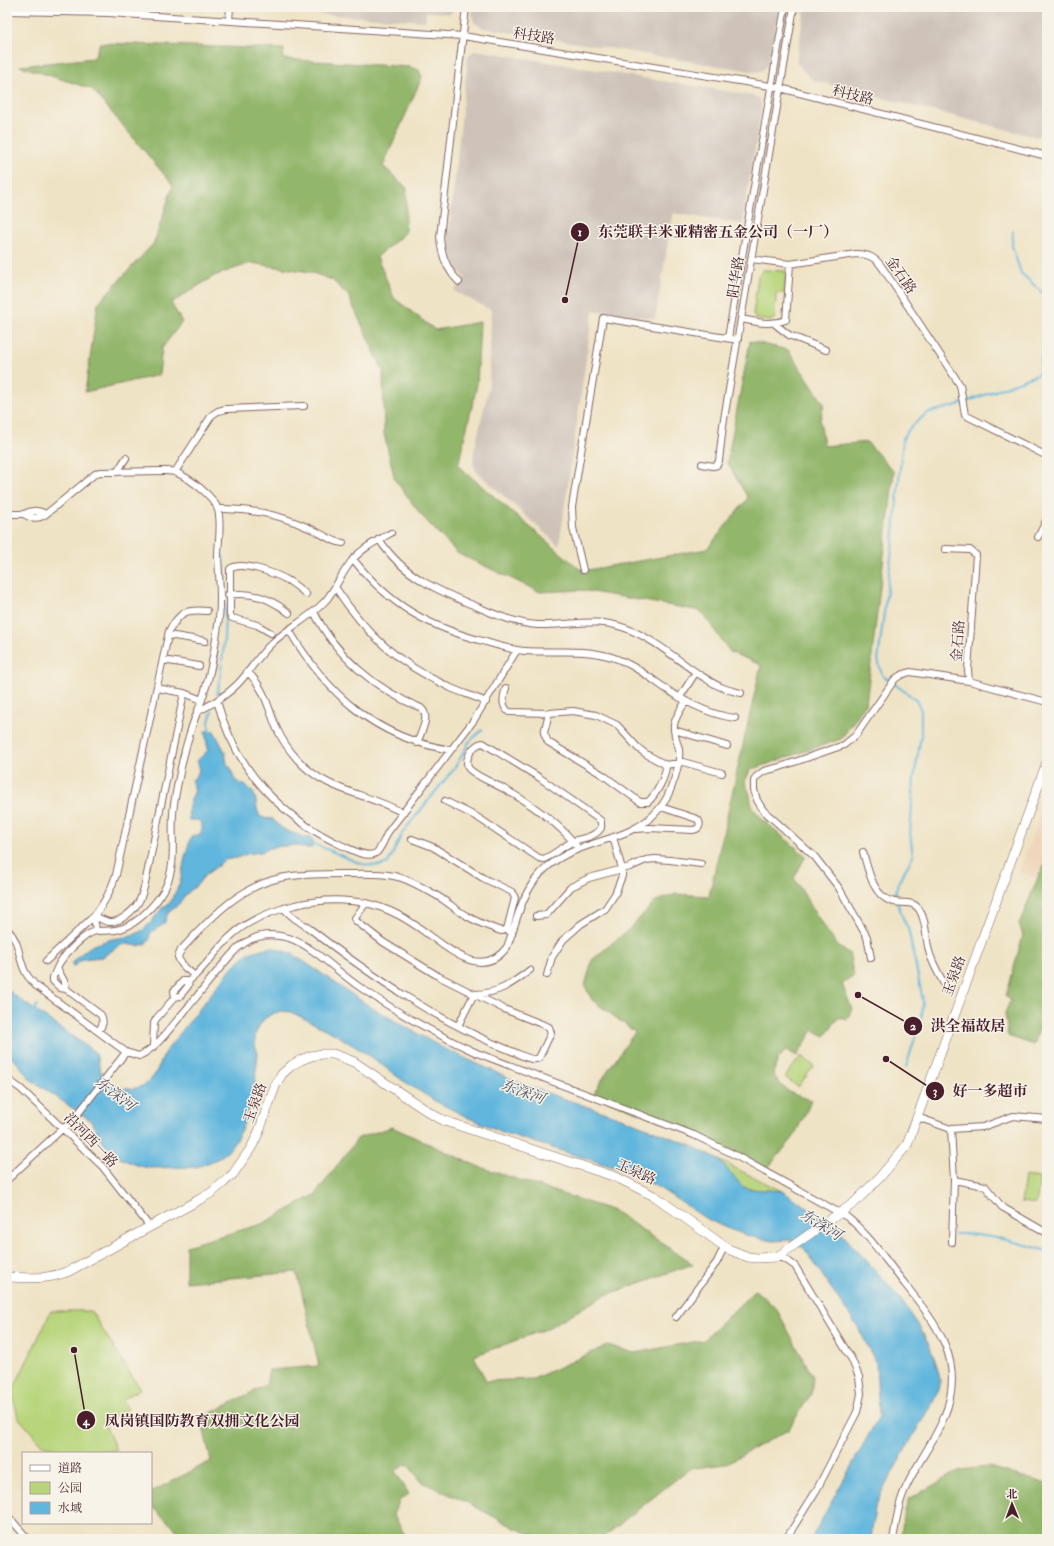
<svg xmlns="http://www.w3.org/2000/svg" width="1054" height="1546" viewBox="0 0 1054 1546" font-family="'IM FELL Double Pica','Noto Serif SC',serif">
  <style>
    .built { fill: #f0d6bc }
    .industrial { fill: #cec2b9 }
    .green { fill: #b8d57b; stroke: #817a53 }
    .forest { fill: #92b66b; stroke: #6e6a4b }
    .water { fill: #60b6dd; stroke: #556a84 }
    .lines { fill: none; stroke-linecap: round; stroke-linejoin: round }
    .stream { stroke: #60b6dd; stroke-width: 2 }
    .street-casing { stroke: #846461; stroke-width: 8 }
    .secondary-casing { stroke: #846461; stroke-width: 10 }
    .street { stroke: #fff; stroke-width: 6 }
    .secondary { stroke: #fff; stroke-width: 9 }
    .labels { text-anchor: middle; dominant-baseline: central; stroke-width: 3; stroke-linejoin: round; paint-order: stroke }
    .street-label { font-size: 14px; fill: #4a1f2b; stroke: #f7f3e8 }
    .water-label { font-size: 15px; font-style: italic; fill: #525469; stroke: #f7f3e8 }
    .leader { fill: none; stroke: #4a1f2b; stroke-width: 1.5 }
    .callout-dot { fill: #4a1f2b; stroke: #f7f3e8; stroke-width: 1.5 }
    .mark-label { font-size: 12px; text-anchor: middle; font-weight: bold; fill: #fff }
    .callout-label { font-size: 15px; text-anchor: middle; font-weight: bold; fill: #4a1f2b; stroke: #f7f3e8; stroke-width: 3; stroke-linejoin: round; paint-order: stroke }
  </style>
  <rect width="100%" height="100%" fill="#f7f3e8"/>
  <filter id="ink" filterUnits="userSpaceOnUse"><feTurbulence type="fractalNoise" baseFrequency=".025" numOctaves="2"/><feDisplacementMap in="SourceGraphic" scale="8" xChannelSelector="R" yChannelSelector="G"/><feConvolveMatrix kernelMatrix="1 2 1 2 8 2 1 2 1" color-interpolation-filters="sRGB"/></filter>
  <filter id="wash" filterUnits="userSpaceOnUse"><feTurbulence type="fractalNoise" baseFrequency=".012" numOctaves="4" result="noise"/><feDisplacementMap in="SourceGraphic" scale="16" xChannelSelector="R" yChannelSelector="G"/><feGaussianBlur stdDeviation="0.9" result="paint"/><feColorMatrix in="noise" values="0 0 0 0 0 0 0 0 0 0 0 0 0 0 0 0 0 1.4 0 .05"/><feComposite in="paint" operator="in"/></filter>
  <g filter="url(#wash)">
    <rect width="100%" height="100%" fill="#efe3c5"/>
    <!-- built -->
    <path class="built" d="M1047,796V859L1036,878L1019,872Z"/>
    <!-- industrial -->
    <path class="industrial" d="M247,7H456L450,14L426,12L425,21L256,10Z
      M473,7H779L769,63L763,70L756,72L484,28L478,25L474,22L472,15Z
      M805,7H1047V132L1036,137L812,80L796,62Z
      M475,50L754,96L759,98L762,106L742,224L673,213L655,319L593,310L559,546L476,471L473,462L474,451L489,387L491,310L454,291L465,278L454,264L450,255L448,242L468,56Z"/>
    <!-- green -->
    <path class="green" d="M763,270L786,271L785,293H776L775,318L770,321L756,319L753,315L758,276Z
      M801,1056L814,1066L798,1087L785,1077Z
      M719,1160L782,1191L750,1189L743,1187Z
      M1025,1176L1040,1178L1036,1204L1021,1202Z
      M51,1311H91L140,1389L122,1400L128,1409L104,1422L116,1450L70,1452L42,1445L18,1417L12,1392Z"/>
    <!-- forest -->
    <path class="forest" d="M100,43L284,49L283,59L410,67L419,70L422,77L383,166L407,188L405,233L377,257L394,298L435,330L480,322L477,385L458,466L582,571L707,549L748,498L727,462L750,341L788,350L824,404L820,420L824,446L867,442L894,472L866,704L841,739L750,770L745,782L750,795L752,807L763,820L806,856L794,878L827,932L839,947L849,953L854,976L842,984L852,1009L847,1020L839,1017L825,1036L813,1030L797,1056L786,1050L778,1059L773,1074C784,1092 793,1095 812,1100L793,1138L767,1169L677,1127L593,1095L608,1070L635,1032L592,1000L585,986L592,960L628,930L656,901L676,894L709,896L761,665L730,652L701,611L581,590L540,592L457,553L422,516L395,480L384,434L383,371L348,295L332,280L310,272L251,263L214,276L171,303L182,322L162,348L159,375L85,392L98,303L154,243L173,185L92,89L20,66L94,58Z
      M1047,861V1028L1040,1026L1034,1045L1008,1036L1005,1013L1011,999L1006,996L1023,935L1019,924L1039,875Z
      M392,1127L477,1166L614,1211L693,1264L603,1296L546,1329L474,1356L486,1381L533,1379L608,1345L634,1353L704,1340L755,1290L776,1308L813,1377L811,1394L788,1430L725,1464L689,1469L601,1539H543L515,1528L470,1504L422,1482L407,1464L395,1471L409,1494L400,1500L393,1514L406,1537L412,1535L415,1539H184L182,1535L151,1506V1492L211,1461L201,1418L266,1385L269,1370L319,1366L297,1272L186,1282V1246L262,1224L315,1195L358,1138Z
      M989,1467L1047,1484V1539H900L905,1511L909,1499L960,1470Z"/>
    <!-- water -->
    <path class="water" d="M205,731H214L225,752L227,764L231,768L234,779C239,783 247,785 252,791C259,800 254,816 264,818C267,819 269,818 273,819C280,829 288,832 299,835C305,837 309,837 314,841L312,848H304L296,845L273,847L261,852L246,854L237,858L224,860L219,865L205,875L197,885L185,895L178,905L168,913L164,924L153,931L150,934L149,941L145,944L138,946L126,944L121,945L102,957L83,959L73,967L72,964L74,960L83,952L93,945L112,939L132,936L143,930L152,921L162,908L170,903L180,883L185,857L191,836L200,834C203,829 203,824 198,820H189C187,807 190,802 195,790L192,783L193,779L198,774L199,766L197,761L208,750Z
      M266,948H275L293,954L369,1006L441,1047L517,1082L556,1096L627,1120L690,1145L719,1160L743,1187L750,1189L782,1191L840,1228L843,1235C878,1274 917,1310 935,1360C938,1370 942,1380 939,1390L881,1493L875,1508L871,1539H811L879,1416L876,1363L860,1331L804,1248L789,1240L772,1241L749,1236L726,1228L705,1218L661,1189L641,1178L620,1169L505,1133L469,1118L435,1101L402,1080L370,1056L335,1034L291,1012L281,1011L272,1014L264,1019L259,1026L255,1035V1045L258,1053L254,1092L247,1117L236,1140L229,1150L219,1158L208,1163L197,1167L148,1168L134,1164L120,1158L103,1143L90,1120L30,1079L16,1061L7,1056V988L15,996L96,1053L100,1070L105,1078L112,1084L121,1088L131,1089L140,1087L149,1082L155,1074L166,1051L234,965L248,953Z"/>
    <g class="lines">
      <!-- stream -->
      <path class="stream" d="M1013,231L1012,246L1021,273L1047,297
        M223,556L225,589
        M217,694C224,663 225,631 225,600
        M209,733V722L212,711
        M312,844C335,849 365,874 388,863L403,832L456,766L469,742L482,730
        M34,1011L37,1005
        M906,1067L922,1015L923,1001L908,928L904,921L895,895L898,883L913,856L910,833L914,778L921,736V710L915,699L882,675L878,660L893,542L903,438L910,428L927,413L958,405L1039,374L1047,318
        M954,1234C985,1233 1017,1242 1047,1251"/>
    </g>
  </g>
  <g filter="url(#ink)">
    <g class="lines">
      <!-- street casing -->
      <g class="street-casing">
        <path id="street" d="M7,11L109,13L463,36L776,87L1047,156
          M229,21L230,7
          M751,259L790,264L856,254C868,254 875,257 882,267L960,385L965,415L1047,456
          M459,282C447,270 441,254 440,237L466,7
          M741,319C758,322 769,326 786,320L790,264
          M775,324L789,335L826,350
          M728,338L785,7
          M702,464L713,466L717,465L719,461L723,425L794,7
          M117,472L126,458
          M175,472L212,415L218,411L226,409L304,406
          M218,509C250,508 280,515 309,528C320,532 331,542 343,543
          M7,514H24
          M46,514C39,510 31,510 24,514C31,519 40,519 46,514L95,474L100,472L165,471C169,471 173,471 177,473C189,478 215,497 218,510C222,525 218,541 218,556C219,579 222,602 218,625C215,647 212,669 205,690C201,705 194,718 190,733C183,754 179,776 175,798C168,829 180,861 164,890C156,904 138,923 123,928C114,932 105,930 96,931C85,933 61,957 57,968
          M1038,537L1047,519
          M379,539C403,577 441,592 480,608C498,616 518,624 538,625C569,626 595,617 625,628C653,638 676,659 700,675C707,679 713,684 721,687C727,690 734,691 741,693
          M945,549L970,550L976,555L968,670L969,681L1047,702
          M353,559C390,606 429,627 486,642C499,646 512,650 525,651C554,653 584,648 612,657C633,664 650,678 669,691C689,704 711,715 735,718
          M583,570L573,528L572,507L603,318L738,340
          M335,587C367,635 397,663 449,687C461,693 474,696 486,702
          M228,595C251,591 272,599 289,613
          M314,612C336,656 376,690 421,708C431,716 421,732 417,743
          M289,630C327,694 375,738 451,750
          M271,633L257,625L232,618L230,615V569C241,560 277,574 289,581C295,585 300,589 306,594
          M168,635L205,641
          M163,660L199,666
          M247,672C264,685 269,711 277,729C282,740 289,750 297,759C327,793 366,792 403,813
          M157,688L184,693L202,700
          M506,688C503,697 501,706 509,712L549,713L573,711L596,715L617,725L638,748L646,754L666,765L683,762L722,773
          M680,697L696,672
          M217,701C235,768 279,816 341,845C350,849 367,859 376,853C381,849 385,838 388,832L474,720L517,650
          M197,712C214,703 231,693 243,678C253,666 261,653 272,643C289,627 312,617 327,599C335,589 340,577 348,566C358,550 375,542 391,533
          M549,713L544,733L548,742L603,775L640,802H648C657,793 666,777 666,765
          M674,730L727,746
          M445,801L477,817L539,858L544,859C555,854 563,846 574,841C583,838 595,837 601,828V821L597,818L540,778L483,743C473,744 463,760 469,769C479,778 492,782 504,789C528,802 562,825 578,848
          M636,829L649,828L693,830C698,829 701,827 699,821L697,819L661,807
          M412,839L433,847L483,878L512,892L515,898L507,929
          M863,852C868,869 873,898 894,902C903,904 912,900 919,909C927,921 925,937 929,951C932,964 941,977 947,990
          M284,908C291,918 301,922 310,929C373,977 440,1023 514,1052C521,1055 533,1062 539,1058L551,1033L549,1027L504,1009L438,976L383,942L356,921L355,918L366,903
          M536,916L546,915L571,887L589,878L630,867L646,860L655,859L670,860L701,864
          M7,929C22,944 17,959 27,975C29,978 32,981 35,985L126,1052L139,1056C158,1047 170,1028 184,1012C200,993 215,973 232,954C247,937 266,931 289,938C315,947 338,973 361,988C398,1013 437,1035 477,1053L694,1135L731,1153L847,1217C867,1233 882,1255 897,1274C931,1318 969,1357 944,1417C933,1445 912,1469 902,1497C897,1511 896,1525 893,1539
          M96,931L94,916C99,918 104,921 109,922C120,923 133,911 138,903C142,897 143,890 145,884L184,693
          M871,958L867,937L839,888L815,857L763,810L757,800L754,790V781L756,777L764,771L780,767L844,745L856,735L895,679L901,675L910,672L969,681
          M46,961L94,916C104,904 111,890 116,875L169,631C180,612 185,609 207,611
          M547,975L552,957L563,940L581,924L605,909L615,894L622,876V869L613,837
          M195,976C188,970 180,965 178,957L181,950C212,916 244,881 292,876C309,874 326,874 344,874C364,874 387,872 407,880C418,885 429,891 439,897C449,903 457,911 467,916C477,922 487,926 498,930L502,931L507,929L512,934
          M189,981C206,967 215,951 230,937C247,920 272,911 295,905C326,898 361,898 390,911C404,917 417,926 429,935C453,952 483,979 507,947C516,924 520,900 535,880C569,835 627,848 659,809C670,797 681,765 679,749C677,742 673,733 674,725C675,717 682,708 686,701
          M66,989L65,983L57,968L53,977V981L60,988L66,989L101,1015C104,1022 103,1025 98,1031
          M458,1026L474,994C498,994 512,984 530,970
          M153,1047L154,1023L156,1019L175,997L180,996L188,986L189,981H183L174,991L175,997
          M7,1079L21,1089L102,1166L150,1227
          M917,1117L951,1129L983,1127L1013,1116L1047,1119
          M951,1129L954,1180L952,1242
          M7,1180L63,1128L70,1124L126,1052
          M954,1180L985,1186L1002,1207L1047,1233
          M777,1257L785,1259L795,1266L852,1360L859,1377L861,1394L857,1412L816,1491L786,1539
          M676,1317L717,1262L724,1247
          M7,1515L28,1539"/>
      </g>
      <!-- secondary casing -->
      <g class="secondary-casing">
        <path id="secondary" d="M7,1277C30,1278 47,1280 69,1271L195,1202L211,1193L223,1183L233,1174L251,1148L258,1134L276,1084L282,1074L292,1065L301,1060L311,1056L322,1054H333L344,1058L354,1062L433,1115L445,1121L616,1177L656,1197L728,1249L748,1257L757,1258L777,1257L854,1203L880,1177L907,1145L1047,762"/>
      </g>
      <!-- street -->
      <use href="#street" class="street"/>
      <!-- secondary -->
      <use href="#secondary" class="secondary"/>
    </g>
  </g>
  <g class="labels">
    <!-- street labels -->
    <g class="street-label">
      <text transform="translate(534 36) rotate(9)">科技路</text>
      <text transform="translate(853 95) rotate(14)">科技路</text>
      <text transform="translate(901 275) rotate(55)">金石路</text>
      <text transform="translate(736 277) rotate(-81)">阳华路</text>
      <text transform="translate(958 641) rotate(-86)">金石路</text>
      <text transform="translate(954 976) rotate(-70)">玉泉路</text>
      <text transform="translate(255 1103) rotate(-70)">玉泉路</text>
      <text transform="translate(91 1140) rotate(46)">沿河西一路</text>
      <text transform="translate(636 1172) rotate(24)">玉泉路</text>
    </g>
    <!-- water labels -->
    <g class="water-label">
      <text transform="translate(523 1092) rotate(20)">东深河</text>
      <text transform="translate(115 1094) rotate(38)">东深河</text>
      <text transform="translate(821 1225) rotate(32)">东深河</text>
    </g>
  </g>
  <!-- callouts -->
  <path class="leader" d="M565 300L580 232M858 995L913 1026M886 1059L935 1091M74 1350L86 1420"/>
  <g class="callout-dot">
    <circle cx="565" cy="300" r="4"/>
    <circle cx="858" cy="995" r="4"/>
    <circle cx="886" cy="1059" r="4"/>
    <circle cx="74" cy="1350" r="4"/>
    <circle cx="580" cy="232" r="10"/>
    <circle cx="913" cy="1026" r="10"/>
    <circle cx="935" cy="1091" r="10"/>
    <circle cx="86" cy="1420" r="10"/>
  </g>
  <g class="mark-label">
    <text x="580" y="236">1</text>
    <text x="913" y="1030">2</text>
    <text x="935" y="1095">3</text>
    <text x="86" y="1425">4</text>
  </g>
  <g class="callout-label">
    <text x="718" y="237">东莞联丰米亚精密五金公司（一厂）</text>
    <text x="968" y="1031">洪全福故居</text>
    <text x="990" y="1096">好一多超市</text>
    <text x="202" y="1426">凤岗镇国防教育双拥文化公园</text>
  </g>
  <!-- margin -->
  <rect width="1054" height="1546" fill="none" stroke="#f7f3e8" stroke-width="24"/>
  <!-- legend -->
  <rect x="22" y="1452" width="130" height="72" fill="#f7f3e8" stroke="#b29e9c"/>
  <rect x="30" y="1465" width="20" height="6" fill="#ffffff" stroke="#b29e9c"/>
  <text x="58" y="1472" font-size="12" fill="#4a1f2b">道路</text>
  <rect x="30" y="1482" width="20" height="12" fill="#b8d57b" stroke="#b29e9c"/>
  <text x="58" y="1492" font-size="12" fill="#4a1f2b">公园</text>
  <rect x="30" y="1502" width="20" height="12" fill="#60b6dd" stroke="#b29e9c"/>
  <text x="58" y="1512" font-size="12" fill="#4a1f2b">水域</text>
  <!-- north arrow -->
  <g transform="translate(1012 1504) rotate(359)" stroke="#f7f3e8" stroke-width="3" paint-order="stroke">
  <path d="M0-3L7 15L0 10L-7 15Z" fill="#4a1f2b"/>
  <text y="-6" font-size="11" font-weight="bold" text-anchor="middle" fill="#4a1f2b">北</text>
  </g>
</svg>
